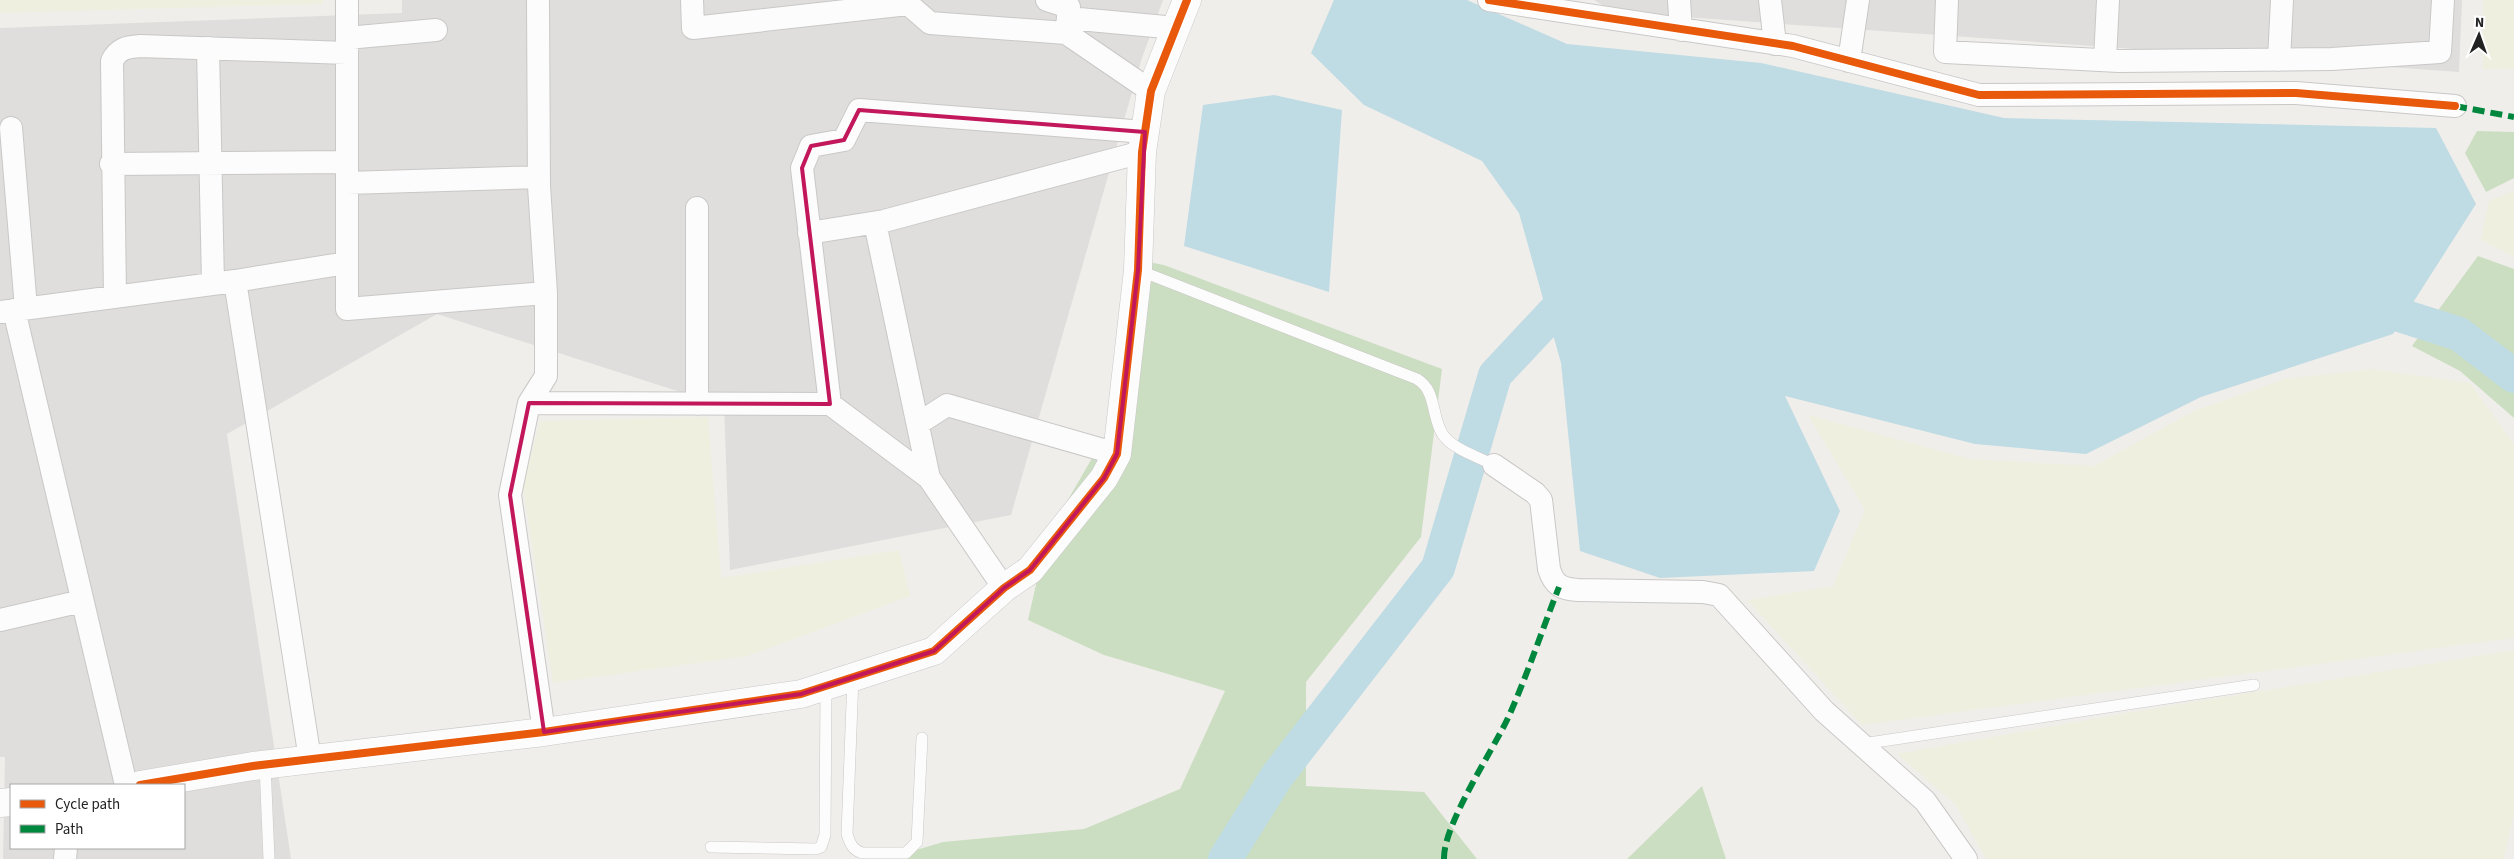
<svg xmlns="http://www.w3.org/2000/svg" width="2514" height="859" viewBox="0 0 2514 859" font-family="'Source Sans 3',sans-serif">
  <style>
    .residential { fill: #dfdedc; fill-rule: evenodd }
    .farmland { fill: #efefdf }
    .forest { fill: #cbdec1 }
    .water { fill: #bfdbe3 }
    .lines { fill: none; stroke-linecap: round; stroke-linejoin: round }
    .river { stroke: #bfdbe3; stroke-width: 34 }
    .service-casing { stroke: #c9c8c7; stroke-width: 12 }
    .minor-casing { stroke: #c9c8c7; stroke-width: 24 }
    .tertiary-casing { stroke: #c9c8c7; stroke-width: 29 }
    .service { stroke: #fdfcfc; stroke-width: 11 }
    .minor { stroke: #fdfcfc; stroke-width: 22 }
    .tertiary { stroke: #fdfcfc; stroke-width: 28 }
    .quiet { stroke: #00873e; stroke-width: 6; stroke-dasharray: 12 6; stroke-linecap: butt }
    .cycleway-casing { stroke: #fff; stroke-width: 11 }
    .cycleway { stroke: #e8590c; stroke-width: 8 }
    .marked { fill: none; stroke: #c2185b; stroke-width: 4; stroke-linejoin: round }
  </style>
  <rect width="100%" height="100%" fill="#f0eeeb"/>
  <!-- residential -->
  <path class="residential" d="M402,0H1163L1141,61L1011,515L730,570L724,406L437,314L227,434L291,859H3L5,757H0V28L402,13ZM11,785H184V848H11Z
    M1594,0H2462L2459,72L1614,12Z"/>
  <!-- farmland -->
  <path class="farmland" d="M0,0H323V4L0,13Z
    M2483,0H2514V69H2483Z
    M2514,191V257L2481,240L2489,201Z
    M2371,369L2470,383L2514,444V638L1862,725L1747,600L1833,586L1865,510L1808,415L1970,459L2094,466L2194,411L2285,379Z
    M708,417L721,578L899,550L910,596L748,656L553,683L523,487L540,421Z
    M2514,650V812L2504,859H1986L1956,805L1897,754L2126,713Z"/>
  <!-- forest -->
  <path class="forest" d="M2477,131L2514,132V178L2486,192L2465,153Z
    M2478,256L2514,269V418L2460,371L2412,346Z
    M1128,258L1164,265L1442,369L1421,537L1306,682V786L1424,792L1477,859H886L943,842L1084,829L1180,789L1225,691L1104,655L1028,620L1047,536L1106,434Z
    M1702,786L1726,859H1627Z"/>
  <!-- water -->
  <path class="water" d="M1334,0H1467L1567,44L1761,63L2004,118L2436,128L2476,204L2393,334L2201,397L2086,454L1975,444L1785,396L1840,511L1814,571L1660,578L1580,551L1561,363L1519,213L1482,161L1364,105L1311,53Z
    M1274,95L1342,110L1329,292L1184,246L1203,105Z"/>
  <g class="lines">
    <!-- river -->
    <path class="river" d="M2362,303L2459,334L2514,376
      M1225,859L1277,776L1438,568L1495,375L1569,296L1585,298"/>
    <!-- service casing -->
    <g class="service-casing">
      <path id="service" d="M1138,270L1417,379C1437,391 1431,417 1443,435C1454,450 1479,457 1494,465
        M853,677L847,834C850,844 853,850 862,853H906L917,842L922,738
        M1862,744L2254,685
        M265,765L269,859
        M711,847L816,849L821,847L825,835L826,686"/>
    </g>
    <!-- minor casing -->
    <g class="minor-casing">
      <path id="minor" d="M347,0V309L546,293
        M538,0L539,186L546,293V376L529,403L510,495L544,732
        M692,0L693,28L908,4L930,23L1066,33L1151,91
        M1047,0L1069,7L1067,27
        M1489,0L1793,46L1979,95L2296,93L2455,106
        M1679,0L1681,30
        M1770,0L1775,44
        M1947,0L1945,52L2119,61L2332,59L2440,52L2443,0
        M1068,18L1176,28
        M347,38L436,30
        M208,48L213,284
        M2105,60L2108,0
        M2279,60L2282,0
        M1849,61L1858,0
        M11,128L26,308
        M111,164L347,162
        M347,183L539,177
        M875,223L929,478
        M809,233L884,221L1142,152
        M235,281L310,759
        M115,297L112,61C118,49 126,47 140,46L347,53
        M14,310L126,785
        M0,312L235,281L347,263
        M529,403L830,404L929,478L1004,588
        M697,404V208
        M830,404L802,168L811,146L844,140L859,110L1145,132
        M919,423L947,405L1117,454
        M1494,465L1535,493L1541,500L1549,569C1554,585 1561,589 1578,590L1703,592L1719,595L1824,711L1925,801L1966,859
        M0,620L82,601
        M65,859L66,848"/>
    </g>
    <!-- tertiary casing -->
    <g class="tertiary-casing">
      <path id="tertiary" d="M140,785L253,766L544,732L801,694L934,651L1004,588L1030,570L1104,478L1117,454L1138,270L1142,152L1145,132L1151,91L1187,0
        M0,803L11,802"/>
    </g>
    <!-- service -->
    <use href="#service" class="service"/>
    <!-- minor -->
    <use href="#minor" class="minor"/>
    <!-- tertiary -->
    <use href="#tertiary" class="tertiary"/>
    <!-- quiet -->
    <path class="quiet" d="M2455,106L2514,117
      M1444,859C1443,825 1492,752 1508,718C1527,676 1542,630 1559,587"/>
    <!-- cycleway casing -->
    <g class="cycleway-casing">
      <path id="cycleway" d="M1489,0L1793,46L1979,95L2296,93L2455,106
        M140,785L253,766L544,732L801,694L934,651L1004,588L1030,570L1104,478L1117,454L1138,270L1142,152L1145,132L1151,91L1187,0"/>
    </g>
    <!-- cycleway -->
    <use href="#cycleway" class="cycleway"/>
  </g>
  <!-- marked area -->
  <path class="marked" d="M859,110L1145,132L1138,270L1117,454L1104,478L1030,570L1004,588L934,651L801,694L544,732L510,495L529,403L830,404L802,168L811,146L844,140Z"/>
  <!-- legend -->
  <rect x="10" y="784" width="175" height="65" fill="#ffffff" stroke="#a7a7a7"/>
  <rect x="20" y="800" width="25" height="8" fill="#e8590c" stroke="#a7a7a7"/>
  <text x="55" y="809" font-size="15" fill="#222222">Cycle path</text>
  <rect x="20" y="825" width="25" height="8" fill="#00873e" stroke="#a7a7a7"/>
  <text x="55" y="834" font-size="15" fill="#222222">Path</text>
  <!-- north arrow -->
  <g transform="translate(2479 35) rotate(2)" stroke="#ffffff" stroke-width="4" paint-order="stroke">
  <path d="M0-4L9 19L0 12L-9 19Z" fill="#222222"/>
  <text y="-8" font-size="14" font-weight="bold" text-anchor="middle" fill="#222222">N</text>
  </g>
</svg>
